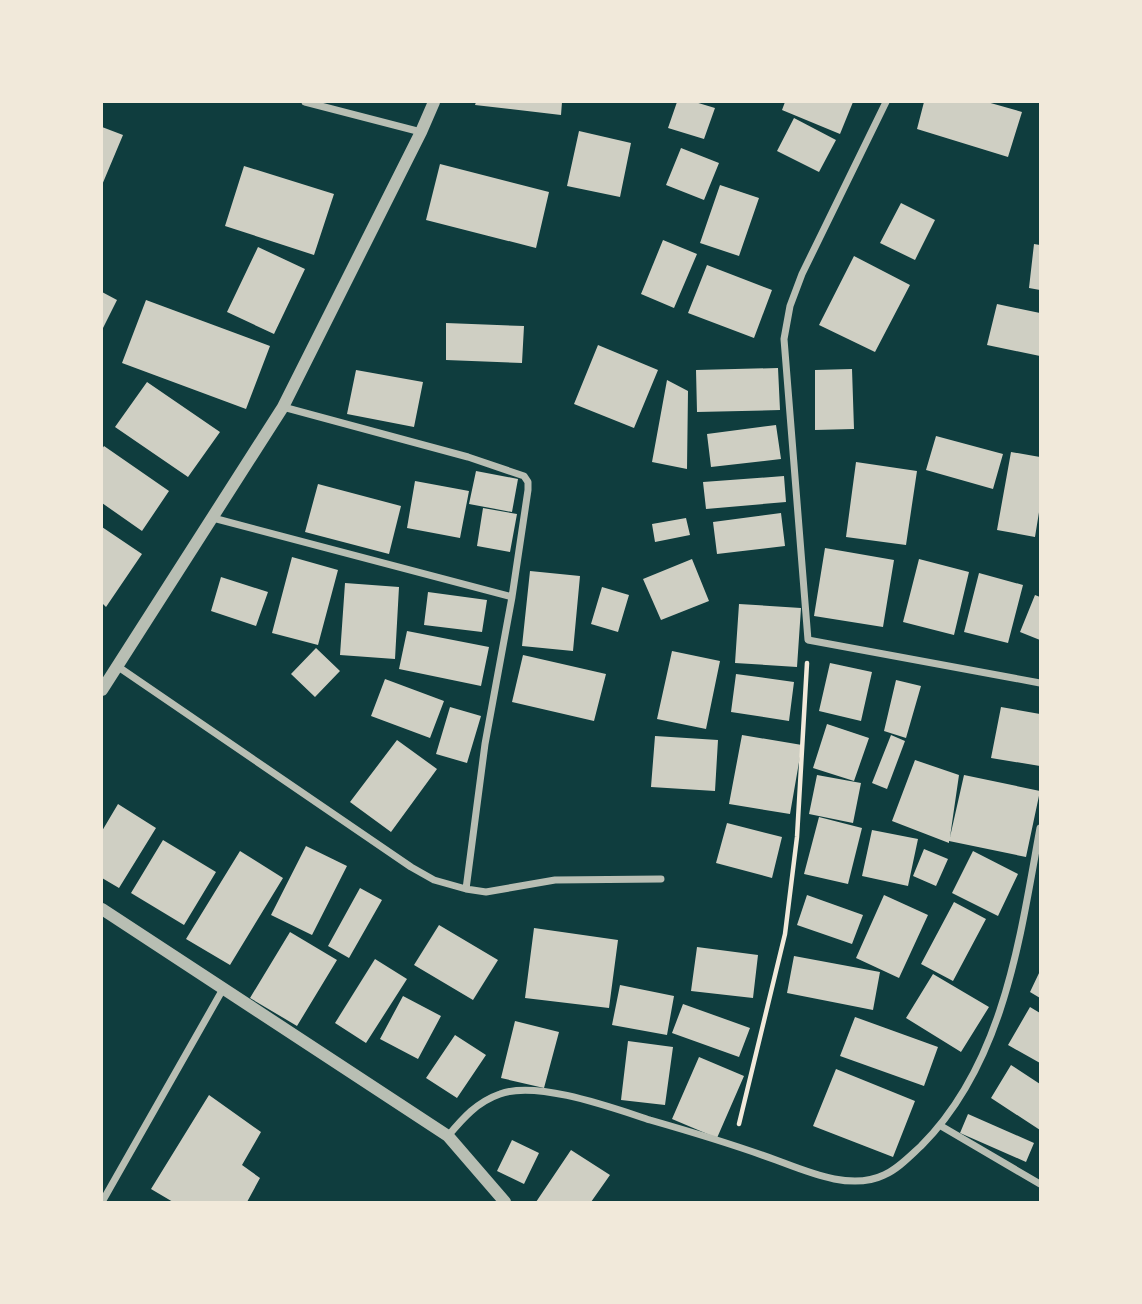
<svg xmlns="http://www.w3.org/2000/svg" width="1142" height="1304" viewBox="0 0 1142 1304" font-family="'Noto Serif',serif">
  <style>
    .building { fill: #cfcfc3 }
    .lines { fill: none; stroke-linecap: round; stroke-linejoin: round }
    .path { stroke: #f1e9da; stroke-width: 4.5 }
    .minor { stroke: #b8beb3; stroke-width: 7 }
    .tertiary { stroke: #b8beb3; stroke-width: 12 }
  </style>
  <rect width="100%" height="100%" fill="#0f3d3e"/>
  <!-- building -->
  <path class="building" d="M476,102H562L561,115L475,105Z
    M677,102H695L715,108L704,139L668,128Z
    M785,102H853L840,134L782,110Z
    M924,102H987L1022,112L1008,157L917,129Z
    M794,118L836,140L819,172L777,151Z
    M102,127L123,135L102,185Z
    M579,131L631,143L620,197L567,186Z
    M681,148L719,163L704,200L666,185Z
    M440,164L549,192L536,248L426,220Z
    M244,166L334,194L314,255L225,226Z
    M720,185L759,198L739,256L700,243Z
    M901,203L935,220L915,260L880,243Z
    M663,240L697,254L674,308L641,294Z
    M1034,244L1040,245V290L1029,288Z
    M258,247L305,269L274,334L227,312Z
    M854,256L910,285L875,352L819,325Z
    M707,265L772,290L754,338L688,313Z
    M102,292L117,300L102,330Z
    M146,300L270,346L246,409L122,363Z
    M997,304L1040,313V356L987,345Z
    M446,323L524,326L522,363L446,360Z
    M598,345L658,370L634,428L574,404Z
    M778,368L780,410L697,412L696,370Z
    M852,369L854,429L815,430V370Z
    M356,370L423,382L414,427L347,414Z
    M667,380L688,391L687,469L652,462Z
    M147,382L220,432L188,477L115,427Z
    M776,425L781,459L711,467L707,434Z
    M936,436L1003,454L993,489L926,470Z
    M104,446L169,491L142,531L102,503V449Z
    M1011,452L1040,457V506L1035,537L997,530Z
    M856,462L917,471L906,545L846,537Z
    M476,471L518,479L512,512L469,504Z
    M784,476L786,502L706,509L703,482Z
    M415,481L469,491L460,538L407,528Z
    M318,484L401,506L389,554L305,532Z
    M483,508L517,514L510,552L477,546Z
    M781,513L785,546L717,554L713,522Z
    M686,518L690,535L655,542L652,524Z
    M102,527L142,554L106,607L102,603Z
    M825,548L894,560L883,627L814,616Z
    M292,557L338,570L318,645L272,633Z
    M692,559L709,601L661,620L643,579Z
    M919,559L969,572L954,635L903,622Z
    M530,571L580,576L573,651L522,646Z
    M979,573L1023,585L1008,643L964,632Z
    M221,577L268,592L256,626L211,611Z
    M345,583L399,587L395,659L340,655Z
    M602,587L629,595L618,632L591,624Z
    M428,592L487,600L482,632L424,625Z
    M1035,595L1040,597V640L1020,632Z
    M739,604L801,608L797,667L735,663Z
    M407,631L489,647L481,686L399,669Z
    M316,648L340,671L315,697L291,674Z
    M672,651L720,661L706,729L657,719Z
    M523,655L606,674L594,721L512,702Z
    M830,663L872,672L861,721L819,711Z
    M736,674L794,682L789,721L731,712Z
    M385,679L444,701L430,738L371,716Z
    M896,680L921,686L906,738L884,731Z
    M450,707L481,716L467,763L436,754Z
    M1001,707L1040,714V766L991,758Z
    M827,724L869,738L854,781L813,768Z
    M742,735L802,745L790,814L729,804Z
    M891,735L905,741L887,789L872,783Z
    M655,736L718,740L715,791L651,787Z
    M397,740L437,769L391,832L350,802Z
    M915,760L959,775L950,837L964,775L1040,791L1026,857L949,841V843L892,821Z
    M817,775L861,783L853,823L809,814Z
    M118,804L156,828L119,888L102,878V831Z
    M819,817L862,828L848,884L804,874Z
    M727,823L782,837L772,878L716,863Z
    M872,830L918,839L908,886L862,876Z
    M163,840L216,872L184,925L131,893Z
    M306,846L347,866L312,935L271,915Z
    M924,849L948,859L936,886L913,876Z
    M240,851L283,878L230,965L186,939Z
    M973,851L1018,874L998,916L952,893Z
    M360,888L382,900L349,958L328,946Z
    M807,895L863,915L852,944L797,925Z
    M884,895L928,915L899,978L856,958Z
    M954,902L986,919L953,981L921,964Z
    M439,925L498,960L473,1000L414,965Z
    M534,928L618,940L609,1008L525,998Z
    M290,932L337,960L297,1026L250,998Z
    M697,947L758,955L753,998L691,991Z
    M794,956L880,972L873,1010L787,993Z
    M375,959L407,979L366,1043L335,1023Z
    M1040,971V998L1030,992Z
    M933,974L989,1007L961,1052L906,1018Z
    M620,985L674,996L667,1035L612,1025Z
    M403,996L441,1016L418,1059L380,1039Z
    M683,1004L750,1028L739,1057L672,1033Z
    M1030,1007L1040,1013V1063L1008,1045Z
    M855,1017L938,1047L924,1086L840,1056Z
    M515,1021L559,1032L544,1088L501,1078Z
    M455,1035L486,1055L457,1098L426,1078Z
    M628,1041L673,1047L665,1105L621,1100Z
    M699,1057L744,1076L717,1138L672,1119Z
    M1011,1065L1040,1084V1130L991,1098Z
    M836,1069L915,1101L893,1157L813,1126Z
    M209,1095L261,1132L242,1165L260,1178L247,1202H173L151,1189Z
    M968,1114L1034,1143L1026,1162L960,1133Z
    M512,1140L539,1153L524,1184L497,1171Z
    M571,1150L610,1175L591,1202H536Z"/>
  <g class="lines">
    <!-- path -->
    <path class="path" d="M739,1124L785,934L797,837L807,663"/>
    <!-- minor -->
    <path class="minor" d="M305,102L421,132
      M886,102L802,274L790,306L784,339L808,640L1040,683
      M213,518L512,597L528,490V482L524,476L468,457L283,407
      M117,666L411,867L434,880L466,889L486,892L555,880L661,879
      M466,889L485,744L512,597
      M941,1126L1040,1184
      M448,1136C463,1118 477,1102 500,1094C537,1080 613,1108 650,1120C692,1132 735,1145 776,1160C808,1172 851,1191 884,1175C898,1169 910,1156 921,1146C1004,1063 1020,938 1040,828
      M102,1202L223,989"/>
    <!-- tertiary -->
    <path class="tertiary" d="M102,690L283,407L421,132L434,102
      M102,909L448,1136L505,1202"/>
  </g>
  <!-- border -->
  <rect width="1142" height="1304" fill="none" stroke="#f1e9da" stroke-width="206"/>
</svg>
